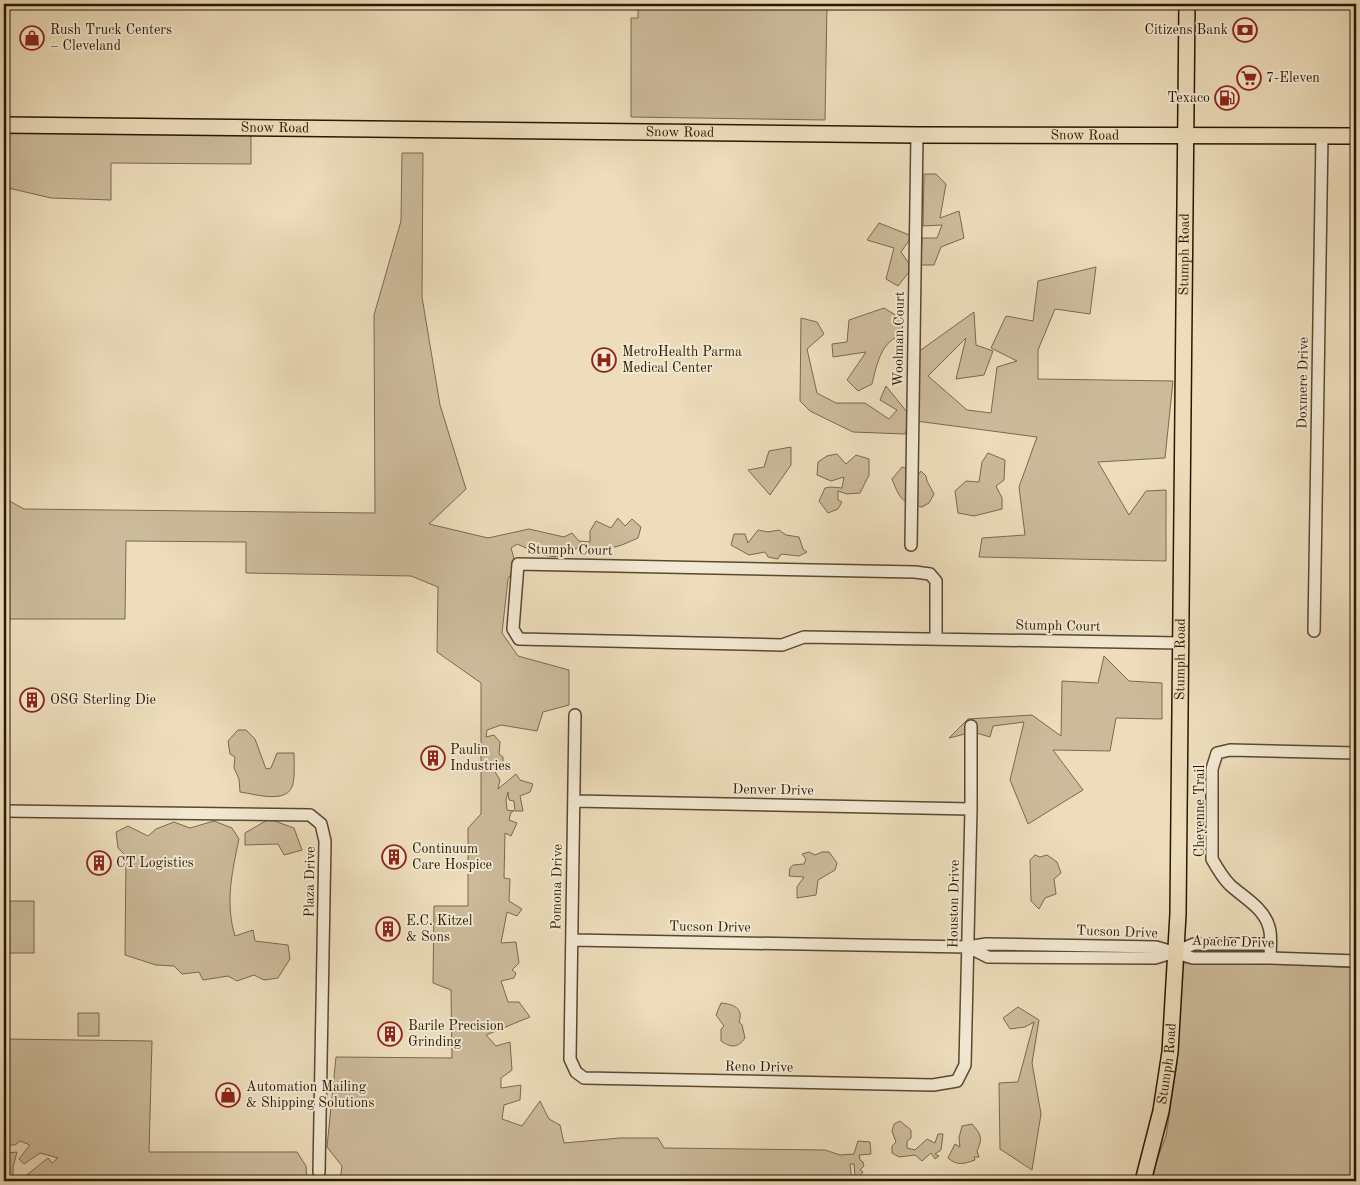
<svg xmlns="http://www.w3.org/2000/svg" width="1360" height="1185" viewBox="0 0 1360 1185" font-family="'Old Standard TT',serif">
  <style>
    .green { fill: #ccbb9b; stroke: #7a694e }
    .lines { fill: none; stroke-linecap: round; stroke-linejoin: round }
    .minor-casing { stroke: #5a4830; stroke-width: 14 }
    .major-casing { stroke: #291701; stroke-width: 18 }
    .minor { stroke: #f3e9d3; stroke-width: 11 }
    .major { stroke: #edddbb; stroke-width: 15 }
    .labels { text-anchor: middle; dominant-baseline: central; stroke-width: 4; stroke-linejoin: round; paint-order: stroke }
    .poi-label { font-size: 14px; fill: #291701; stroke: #f3e9d3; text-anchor: start }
    .street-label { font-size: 14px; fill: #291701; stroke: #f3e9d3 }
  </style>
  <rect width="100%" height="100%" fill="#edddbb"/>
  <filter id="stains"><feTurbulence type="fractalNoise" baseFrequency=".004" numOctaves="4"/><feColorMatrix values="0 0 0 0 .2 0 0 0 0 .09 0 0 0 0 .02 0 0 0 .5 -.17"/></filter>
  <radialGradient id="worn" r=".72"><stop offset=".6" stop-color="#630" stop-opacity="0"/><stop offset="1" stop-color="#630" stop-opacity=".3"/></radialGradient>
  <!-- green -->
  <path class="green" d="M638,4H827L825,120L631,117V18H638Z
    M4,133L251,134V164L111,163V200L51,198L4,187Z
    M402,153H423L422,297L440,405L466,489L429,524L488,538L529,529L564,537L572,533L579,541L590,542V531L596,521L611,528L618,518L625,526L632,519L641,527L638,538L622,545L597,552L591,547L581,545C556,565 543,555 517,544L511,548L516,566L508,579L502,633L518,656L569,670V705L543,712L537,731L501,725L487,730L486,737L494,735L500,742L499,754L503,757V767L495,772L500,780L498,789L516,774L520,780L533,784L530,792L520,796L523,811H515L514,801L509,800L508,792L506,800L507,810L514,811L511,812L509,820L517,823L511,836L505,833L504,878L510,879L509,901L522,909L517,916L507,912L501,943L516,942L519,963L512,970L516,973L514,978L501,981L508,1002H519L530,1017L486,1035L496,1046L510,1042L512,1070L501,1078V1088L521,1085L520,1100L504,1105L502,1119L522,1126L540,1101L549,1119L560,1125L564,1143L620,1138H658L664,1148L825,1150L840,1155L854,1154L858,1141L870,1142L871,1154L859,1155L860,1160L863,1162L864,1166L860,1170L863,1172L859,1177L855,1176L854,1164H850L852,1181H340L342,1166L327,1147L336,1057L452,1058L451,990L433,983L434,906H468V828L481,814V683L437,652L438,587L411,576L246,573V542L126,541L125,619H4V498L24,509L375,513L374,315L401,221Z
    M924,174H936L946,184L940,218L959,211L964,238L941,247L934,265H921L922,238H937L942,225L923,226Z
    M879,223L912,236L901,252L912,268L898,286L886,279L894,248L867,240Z
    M1096,267L1090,314L1055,309L1038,350V379L1173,381L1165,458L1098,462L1129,515L1146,491L1166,490V561L979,557L982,538L1025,535L1019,487L1037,437L916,421L918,352L974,312L976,345L993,351L984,375L956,379L966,338L928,376L967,410L991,413L997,367L1017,361L991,348L1006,316L1033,321L1038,281Z
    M884,308L902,319L903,335C881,340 877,364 872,384L858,391L847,380L866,352L833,357L832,344L847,342L849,320Z
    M801,318L817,322L824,334L807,349L817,393L836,403H865L889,419L897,410L880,400L886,386L911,417L905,434L853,432L810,411L800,401Z
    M791,447V465L770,495L748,470L764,467L769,451Z
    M988,453L1005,460L1004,480L996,486L1002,498V509L974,516L958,513L955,491L966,481L979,482L982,462Z
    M837,454L846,464L856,455L869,459V475L860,493L847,494L838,491V500L842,502L838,509L828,513L819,501L825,488L831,487L842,488L844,477L831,481L817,475L818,462L827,456Z
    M902,467L913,470L914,481L921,471L926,476L927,481L934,494L929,503L922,507C902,504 899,497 892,479Z
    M758,530L768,532L779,530L786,535L799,537L803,549L807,552L799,556L781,554L778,559L768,557L765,552L749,555L731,545L734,534H745L748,543Z
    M1104,656L1129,681L1162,683V719L1116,718L1110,751L1053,750L1083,790L1028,824L1010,780L1024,722L993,726L990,737L973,732L949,738L968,719L1032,715L1061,736L1062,681L1098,683Z
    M238,730H246L255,739L266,769L271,768L277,753H294C294,763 295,775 293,784C288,805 255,794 240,792L239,779L234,768L235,757L230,754L228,741Z
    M269,819L294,828L302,850L284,855L278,844L245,845V833Z
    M214,821L232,828L239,839C232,872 225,903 235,936L253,930L255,941L288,945L290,959L278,978L264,980L254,975L237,981L228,976L203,980L199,972L182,974L174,966L156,965L125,955L126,856L118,848L116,832L128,826L148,836L156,829L174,822L190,828Z
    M809,852L815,855L822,852H829L837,863L835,870L818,880L816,895L797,898V887L804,877L789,876L790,868L793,865L804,864L806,859L802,854Z
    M1035,855L1040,857L1047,855L1057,862L1061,873L1054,879L1056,894L1045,898L1039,909L1031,901L1030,860Z
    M4,901H34V953H4Z
    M1183,963H1268L1356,968V1181H1149L1166,1136L1177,1064Z
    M721,1003C733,1004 744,1008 739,1022L742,1025L745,1038C738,1048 731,1048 721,1041V1029L724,1026L716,1015Z
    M1018,1007L1039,1020L1032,1063L1041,1114L1032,1170L1000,1149L999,1083L1018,1082L1034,1022L1025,1027L1010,1029L1003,1018Z
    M78,1013H99V1036H78Z
    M4,1039L152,1041L149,1152H297L306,1166L307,1181H23V1178L48,1158L52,1163L58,1158L40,1153L24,1164L19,1159L30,1145L20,1141L15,1145H4Z
    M900,1121L911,1130V1138L907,1141V1148L915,1150L927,1139L935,1143L938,1134H943L941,1150L935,1154L939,1156L935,1159L931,1153L922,1161L915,1155L899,1157L892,1153V1146L896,1142L892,1131L894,1124Z
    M972,1124C981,1134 983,1138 977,1151L979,1157H974L975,1160C964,1164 957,1166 948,1158L955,1144L960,1147L959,1138L962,1126Z
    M4,1146L6,1153L17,1152L13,1167V1181H4Z"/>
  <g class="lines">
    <!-- minor casing -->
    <g class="minor-casing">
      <path id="minor" d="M911,545L917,135
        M1314,631L1322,135
        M936,639V581L930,574L915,572L518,564L513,629L519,639L782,645L804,637L1181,643
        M575,715L570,1059L576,1072L584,1078L933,1085L957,1081L965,1065L971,809V726
        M574,801L971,809
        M4,811L310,815L321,824L325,841L319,1172
        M572,940L968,947L986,944L1156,947L1193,958H1270L1356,961
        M968,947L988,957L1155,958L1175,952L1194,944H1270
        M1270,958C1270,948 1272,936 1269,927C1264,908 1243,897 1230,885C1222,877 1217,868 1212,859V769L1217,753L1230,750L1356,753"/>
    </g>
    <!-- major casing -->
    <g class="major-casing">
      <g id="major">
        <path id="s1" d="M4,125L917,135L1356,136"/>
        <path id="s2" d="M1143,1181L1161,1111L1170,1052L1178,914L1187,4"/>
      </g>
    </g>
    <!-- minor -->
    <use href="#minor" class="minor"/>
    <!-- major -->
    <use href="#major" class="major"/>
  </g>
  <!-- icons -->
  <defs>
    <g id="bank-ring" transform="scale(1.25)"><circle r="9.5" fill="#f3e9d3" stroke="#8f2418" stroke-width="1.5"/><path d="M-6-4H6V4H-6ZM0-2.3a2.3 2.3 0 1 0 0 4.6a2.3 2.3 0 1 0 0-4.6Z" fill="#8f2418"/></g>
    <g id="shop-ring" transform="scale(1.25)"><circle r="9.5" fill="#f3e9d3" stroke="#8f2418" stroke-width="1.5"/><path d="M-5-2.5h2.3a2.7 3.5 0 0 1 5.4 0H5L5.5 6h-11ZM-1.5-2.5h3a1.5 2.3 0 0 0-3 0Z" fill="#8f2418"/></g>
    <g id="supermarket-ring" transform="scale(1.25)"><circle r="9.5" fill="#f3e9d3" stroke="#8f2418" stroke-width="1.5"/><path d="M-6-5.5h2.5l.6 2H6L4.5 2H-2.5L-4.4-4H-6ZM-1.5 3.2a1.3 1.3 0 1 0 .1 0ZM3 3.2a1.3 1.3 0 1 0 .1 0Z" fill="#8f2418"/></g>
    <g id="fuel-ring" transform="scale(1.25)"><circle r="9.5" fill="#f3e9d3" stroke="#8f2418" stroke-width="1.5"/><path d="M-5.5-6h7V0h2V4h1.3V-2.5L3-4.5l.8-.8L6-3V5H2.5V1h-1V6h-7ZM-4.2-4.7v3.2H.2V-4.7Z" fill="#8f2418"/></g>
    <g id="hospital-ring" transform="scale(1.25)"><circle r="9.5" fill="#f3e9d3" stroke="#8f2418" stroke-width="1.5"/><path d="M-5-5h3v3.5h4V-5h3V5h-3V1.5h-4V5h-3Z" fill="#8f2418"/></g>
    <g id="building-ring" transform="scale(1.25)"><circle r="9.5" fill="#f3e9d3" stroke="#8f2418" stroke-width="1.5"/><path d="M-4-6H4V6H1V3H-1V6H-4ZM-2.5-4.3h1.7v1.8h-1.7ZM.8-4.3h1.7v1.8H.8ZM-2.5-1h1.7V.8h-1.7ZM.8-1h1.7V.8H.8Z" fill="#8f2418"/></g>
  </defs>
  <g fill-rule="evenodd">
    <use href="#bank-ring" x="1245" y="30"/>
    <use href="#shop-ring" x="32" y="38"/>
    <use href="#supermarket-ring" x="1249" y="78"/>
    <use href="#fuel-ring" x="1227" y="98"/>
    <use href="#hospital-ring" x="604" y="360"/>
    <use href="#building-ring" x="32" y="700"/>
    <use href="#building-ring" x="433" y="758"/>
    <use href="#building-ring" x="394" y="857"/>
    <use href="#building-ring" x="99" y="863"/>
    <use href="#building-ring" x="388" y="929"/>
    <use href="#building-ring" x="390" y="1034"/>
    <use href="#shop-ring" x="228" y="1095"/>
  </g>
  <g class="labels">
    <!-- poi labels -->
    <g class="poi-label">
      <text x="50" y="30">Rush Truck Centers<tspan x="50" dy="16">– Cleveland</tspan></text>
      <text x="1228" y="30" text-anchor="end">Citizens Bank</text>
      <text x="1266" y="78">7-Eleven</text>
      <text x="1210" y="98" text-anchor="end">Texaco</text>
      <text x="622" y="352">MetroHealth Parma<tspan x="622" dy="16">Medical Center</tspan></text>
      <text x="50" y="700">OSG Sterling Die</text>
      <text x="450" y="750">Paulin<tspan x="450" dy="16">Industries</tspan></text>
      <text x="412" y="849">Continuum<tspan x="412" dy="16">Care Hospice</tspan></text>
      <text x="116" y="863">CT Logistics</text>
      <text x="406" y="921">E.C. Kitzel<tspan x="406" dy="16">&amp; Sons</tspan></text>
      <text x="408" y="1026">Barile Precision<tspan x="408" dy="16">Grinding</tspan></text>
      <text x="246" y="1087">Automation Mailing<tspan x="246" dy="16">&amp; Shipping Solutions</tspan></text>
    </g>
    <!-- street labels -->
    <g class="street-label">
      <text stroke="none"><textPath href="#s1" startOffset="271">Snow Road</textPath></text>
      <text stroke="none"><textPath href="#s1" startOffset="676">Snow Road</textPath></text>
      <text stroke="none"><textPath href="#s1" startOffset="1081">Snow Road</textPath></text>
      <text stroke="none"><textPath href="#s2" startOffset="930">Stumph Road</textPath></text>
      <text transform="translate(899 339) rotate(-89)">Woolman Court</text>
      <text transform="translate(1303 383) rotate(-89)">Doxmere Drive</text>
      <text transform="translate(570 550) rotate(1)">Stumph Court</text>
      <text transform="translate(1058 626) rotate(1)">Stumph Court</text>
      <text stroke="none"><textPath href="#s2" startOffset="525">Stumph Road</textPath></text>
      <text transform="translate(773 790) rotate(1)">Denver Drive</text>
      <text transform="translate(1200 811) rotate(-90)">Cheyenne Trail</text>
      <text transform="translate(310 882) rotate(-89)">Plaza Drive</text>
      <text transform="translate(557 887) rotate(-89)">Pomona Drive</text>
      <text transform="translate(954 904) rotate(-89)">Houston Drive</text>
      <text transform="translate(710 927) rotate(1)">Tucson Drive</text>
      <text transform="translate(1117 932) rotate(2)">Tucson Drive</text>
      <text transform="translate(1233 942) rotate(2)">Apache Drive</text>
      <text stroke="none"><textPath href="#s2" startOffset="120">Stumph Road</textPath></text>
      <text transform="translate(759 1067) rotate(1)">Reno Drive</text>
    </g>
  </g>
  <!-- margin -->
  <rect width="1360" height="1185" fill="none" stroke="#edddbb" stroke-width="20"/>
  <rect x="5" y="5" width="1350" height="1175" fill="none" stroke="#291701" stroke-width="2.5"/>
  <rect x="10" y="10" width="1340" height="1165" fill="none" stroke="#291701"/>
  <rect width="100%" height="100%" filter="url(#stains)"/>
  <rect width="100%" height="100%" fill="url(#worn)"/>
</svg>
